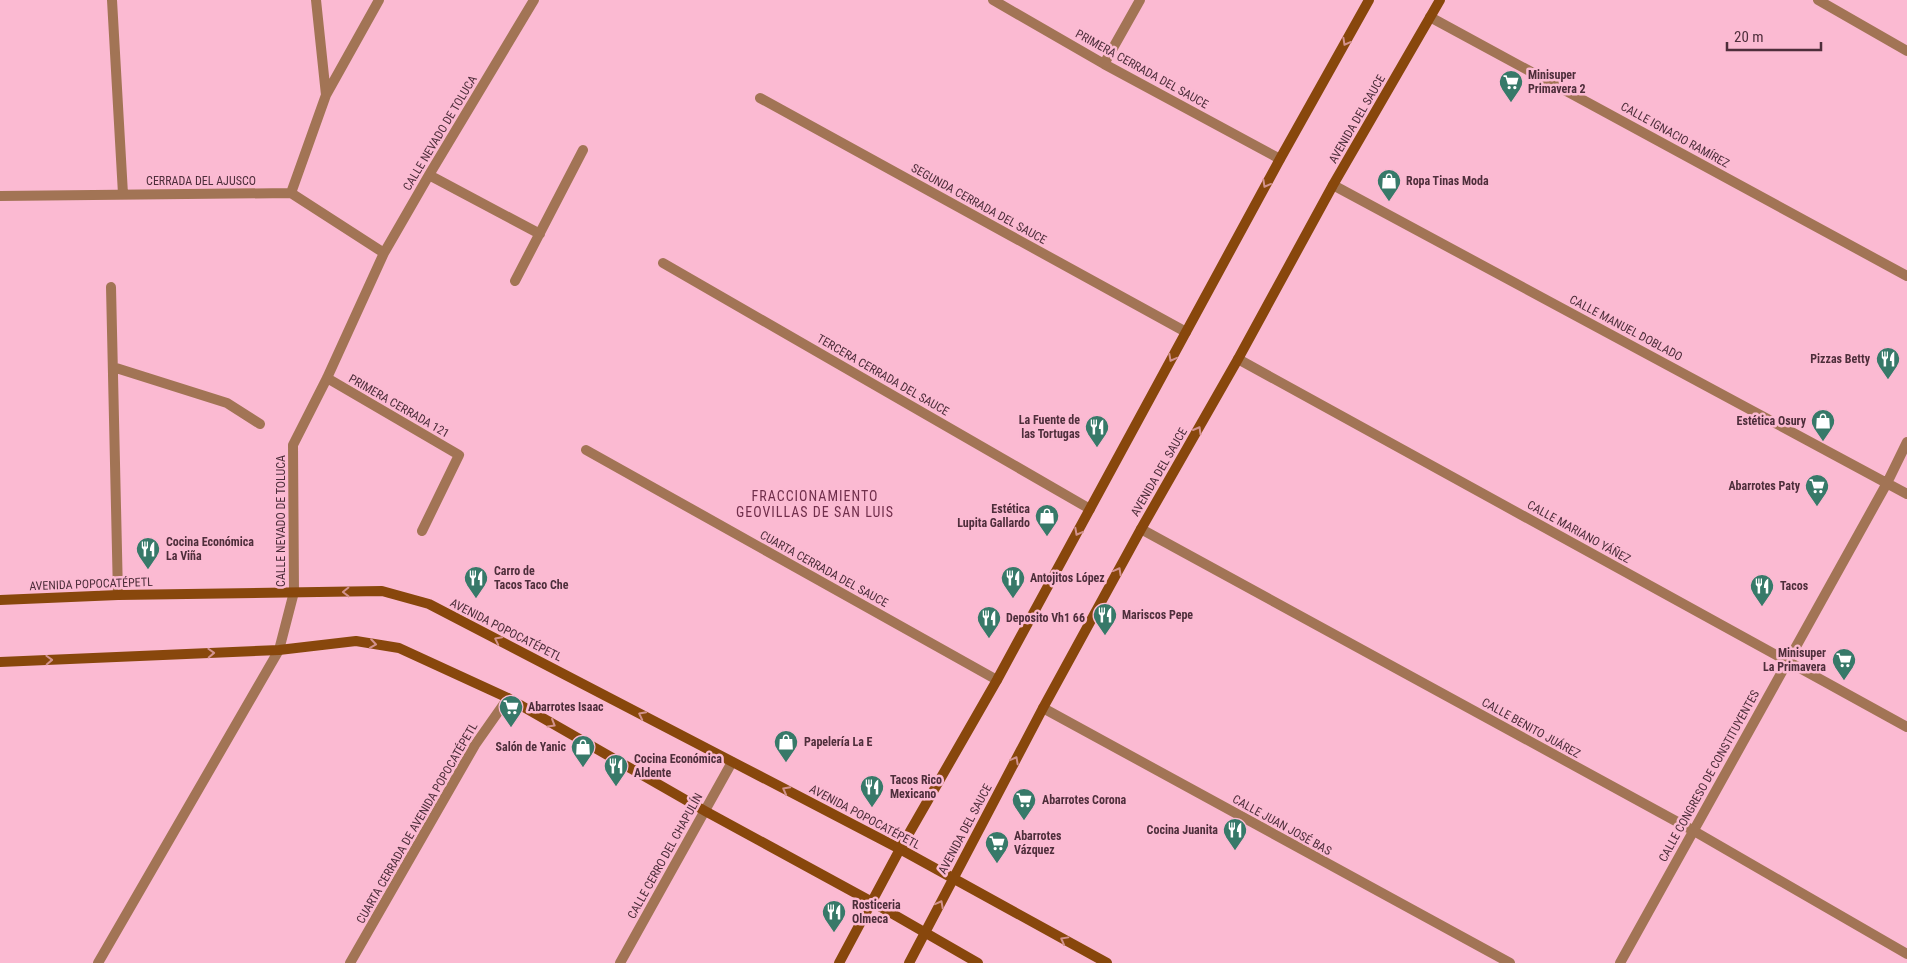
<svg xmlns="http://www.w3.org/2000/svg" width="1907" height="963" viewBox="0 0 1907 963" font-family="'Roboto Condensed',sans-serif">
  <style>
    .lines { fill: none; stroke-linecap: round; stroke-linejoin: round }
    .street { stroke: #a27455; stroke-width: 10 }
    .secondary { stroke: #88470c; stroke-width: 10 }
    .oneway { stroke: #d3928d }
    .labels { text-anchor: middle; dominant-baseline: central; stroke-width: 5; stroke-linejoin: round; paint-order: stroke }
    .street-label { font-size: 12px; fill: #4e2e3b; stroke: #fbbad2 }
    .poi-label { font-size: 12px; font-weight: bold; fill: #4e2e3b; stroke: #fbbad2; text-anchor: start }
    .neighbourhood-label { font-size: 14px; letter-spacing: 1px; fill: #712f4c; stroke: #fbbad2 }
  </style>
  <rect width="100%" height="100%" fill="#fbbad2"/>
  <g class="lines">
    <!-- street -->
    <path class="street" d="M112,0L123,194
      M993,0L1104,64L1280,159
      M1818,0L1907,51
      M1430,17L1907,276
      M1104,64L1140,0
      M326,95L379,0
      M760,98L1186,332
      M429,175L540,234
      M1333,185L1907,494
      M291,193L326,95L316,0
      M0,196L291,193L384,253
      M663,263L1090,509
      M515,281L583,150
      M111,287L118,595
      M1238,359L1907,727
      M113,367L227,403L260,424
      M327,378L459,455L422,531
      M586,450L997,680
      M1141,529L1694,831L1907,954
      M1043,708L1510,963
      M98,963L279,650L294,592L293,445L327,378L384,253L429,175L534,0
      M350,963L475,745L508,698
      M620,963L732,762
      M1620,963L1887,483L1907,442"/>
    <!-- secondary -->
    <path class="secondary" d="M0,600L118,595L382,591L429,604L900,849L1107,963
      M0,662L279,650L356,641L399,648L508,698L705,811L872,902L978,963
      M839,963L900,849L997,680L1280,159L1369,0
      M909,963L1043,708L1141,529L1238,359L1333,185L1440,0"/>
  </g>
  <!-- one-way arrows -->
  <defs><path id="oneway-chevron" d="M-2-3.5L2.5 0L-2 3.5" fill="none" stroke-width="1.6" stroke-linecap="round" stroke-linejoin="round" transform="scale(1.25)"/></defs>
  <g class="oneway">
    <use href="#oneway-chevron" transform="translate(1346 42) rotate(119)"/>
    <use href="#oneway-chevron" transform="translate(1266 184) rotate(119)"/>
    <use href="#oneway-chevron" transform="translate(1172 358) rotate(118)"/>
    <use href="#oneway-chevron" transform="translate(1198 430) rotate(-60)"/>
    <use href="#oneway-chevron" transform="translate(1078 532) rotate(118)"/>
    <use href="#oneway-chevron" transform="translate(1118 571) rotate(-61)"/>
    <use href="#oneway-chevron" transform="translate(346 592) rotate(179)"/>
    <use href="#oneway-chevron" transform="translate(498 640) rotate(-153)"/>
    <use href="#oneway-chevron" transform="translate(373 644) rotate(8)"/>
    <use href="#oneway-chevron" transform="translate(211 653) rotate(-2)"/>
    <use href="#oneway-chevron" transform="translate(49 660) rotate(-2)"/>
    <use href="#oneway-chevron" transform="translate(642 715) rotate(-153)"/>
    <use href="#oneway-chevron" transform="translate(552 724) rotate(30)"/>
    <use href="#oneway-chevron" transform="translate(1015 760) rotate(-62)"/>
    <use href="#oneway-chevron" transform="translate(786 790) rotate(-152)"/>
    <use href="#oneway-chevron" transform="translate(940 904) rotate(-62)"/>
    <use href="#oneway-chevron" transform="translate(1064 940) rotate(-151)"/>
  </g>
  <!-- icons -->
  <defs>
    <g id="supermarket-pin" transform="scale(1.25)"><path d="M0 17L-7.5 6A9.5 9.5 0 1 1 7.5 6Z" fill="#377969" stroke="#fbbad2"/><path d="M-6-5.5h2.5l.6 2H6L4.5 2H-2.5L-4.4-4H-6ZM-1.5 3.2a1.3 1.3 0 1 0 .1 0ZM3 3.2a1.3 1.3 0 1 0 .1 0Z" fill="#fff"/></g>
    <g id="shop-pin" transform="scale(1.25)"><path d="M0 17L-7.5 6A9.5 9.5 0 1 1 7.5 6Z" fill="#377969" stroke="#fbbad2"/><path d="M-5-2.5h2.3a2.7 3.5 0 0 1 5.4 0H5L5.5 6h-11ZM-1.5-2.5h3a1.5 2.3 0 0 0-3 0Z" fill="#fff"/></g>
    <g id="restaurant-pin" transform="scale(1.25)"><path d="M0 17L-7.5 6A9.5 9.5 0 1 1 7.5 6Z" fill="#377969" stroke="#fbbad2"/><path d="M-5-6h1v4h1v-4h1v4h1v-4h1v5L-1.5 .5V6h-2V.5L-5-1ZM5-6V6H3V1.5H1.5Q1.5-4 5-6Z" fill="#fff"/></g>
  </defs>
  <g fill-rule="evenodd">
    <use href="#supermarket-pin" x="1511" y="82"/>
    <use href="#shop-pin" x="1389" y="181"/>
    <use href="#restaurant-pin" x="1888" y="359"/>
    <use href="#shop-pin" x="1823" y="421"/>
    <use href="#restaurant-pin" x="1097" y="427"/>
    <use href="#supermarket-pin" x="1817" y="486"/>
    <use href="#shop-pin" x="1047" y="516"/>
    <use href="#restaurant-pin" x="148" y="549"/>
    <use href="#restaurant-pin" x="476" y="578"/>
    <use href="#restaurant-pin" x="1013" y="578"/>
    <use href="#restaurant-pin" x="1762" y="586"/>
    <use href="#restaurant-pin" x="1105" y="615"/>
    <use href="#restaurant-pin" x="989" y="618"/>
    <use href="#supermarket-pin" x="1844" y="660"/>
    <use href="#supermarket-pin" x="511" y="707"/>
    <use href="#shop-pin" x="786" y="742"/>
    <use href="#shop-pin" x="583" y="747"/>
    <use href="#restaurant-pin" x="616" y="766"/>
    <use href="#restaurant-pin" x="872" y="787"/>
    <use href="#supermarket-pin" x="1024" y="800"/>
    <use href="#restaurant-pin" x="1235" y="830"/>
    <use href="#supermarket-pin" x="997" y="843"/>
    <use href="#restaurant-pin" x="834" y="912"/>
  </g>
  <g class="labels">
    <!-- street labels -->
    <g class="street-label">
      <text transform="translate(1142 69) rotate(29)">PRIMERA CERRADA DEL SAUCE</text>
      <text transform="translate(1357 119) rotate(-60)">AVENIDA DEL SAUCE</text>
      <text transform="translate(440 133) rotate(-59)">CALLE NEVADO DE TOLUCA</text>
      <text transform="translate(1675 135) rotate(29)">CALLE IGNACIO RAMÍREZ</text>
      <text x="201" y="181">CERRADA DEL AJUSCO</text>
      <text transform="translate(979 204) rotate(29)">SEGUNDA CERRADA DEL SAUCE</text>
      <text transform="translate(1626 328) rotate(28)">CALLE MANUEL DOBLADO</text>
      <text transform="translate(883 375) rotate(30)">TERCERA CERRADA DEL SAUCE</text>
      <text transform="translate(399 406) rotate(30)">PRIMERA CERRADA 121</text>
      <text transform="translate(1159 472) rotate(-60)">AVENIDA DEL SAUCE</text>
      <text transform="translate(281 521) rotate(-90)">CALLE NEVADO DE TOLUCA</text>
      <text transform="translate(1579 532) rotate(29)">CALLE MARIANO YÁÑEZ</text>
      <text transform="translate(824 569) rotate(29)">CUARTA CERRADA DEL SAUCE</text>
      <text transform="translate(91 584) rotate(-2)">AVENIDA POPOCATÉPETL</text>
      <text transform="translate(506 630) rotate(27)">AVENIDA POPOCATÉPETL</text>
      <text transform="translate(1531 728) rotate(29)">CALLE BENITO JUÁREZ</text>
      <text transform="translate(1709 776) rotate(-61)">CALLE CONGRESO DE CONSTITUYENTES</text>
      <text transform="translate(865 817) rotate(28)">AVENIDA POPOCATÉPETL</text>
      <text transform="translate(417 823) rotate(-60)">CUARTA CERRADA DE AVENIDA POPOCATÉPETL</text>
      <text transform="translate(1282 825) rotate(29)">CALLE JUAN JOSÉ BAS</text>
      <text transform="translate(965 829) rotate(-62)">AVENIDA DEL SAUCE</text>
      <text transform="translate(665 856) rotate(-61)">CALLE CERRO DEL CHAPULÍN</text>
    </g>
    <!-- poi labels -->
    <g class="poi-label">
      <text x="1528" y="75">Minisuper<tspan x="1528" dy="14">Primavera 2</tspan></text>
      <text x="1406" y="181">Ropa Tinas Moda</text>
      <text x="1870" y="359" text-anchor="end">Pizzas Betty</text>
      <text x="1080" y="420" text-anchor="end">La Fuente de<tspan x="1080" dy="14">las Tortugas</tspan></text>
      <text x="1806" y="421" text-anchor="end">Estética Osury</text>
      <text x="1800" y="486" text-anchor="end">Abarrotes Paty</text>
      <text x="1030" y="509" text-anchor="end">Estética<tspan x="1030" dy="14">Lupita Gallardo</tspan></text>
      <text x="166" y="542">Cocina Económica<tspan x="166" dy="14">La Viña</tspan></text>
      <text x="494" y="571">Carro de<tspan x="494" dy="14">Tacos Taco Che</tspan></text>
      <text x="1030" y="578">Antojitos López</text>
      <text x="1780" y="586">Tacos</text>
      <text x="1122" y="615">Mariscos Pepe</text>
      <text x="1006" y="618">Deposito Vh1 66</text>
      <text x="1826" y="653" text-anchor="end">Minisuper<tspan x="1826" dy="14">La Primavera</tspan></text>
      <text x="528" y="707">Abarrotes Isaac</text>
      <text x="804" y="742">Papelería La E</text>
      <text x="566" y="747" text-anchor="end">Salón de Yanic</text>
      <text x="634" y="759">Cocina Económica<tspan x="634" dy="14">Aldente</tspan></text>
      <text x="890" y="780">Tacos Rico<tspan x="890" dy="14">Mexicano</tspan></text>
      <text x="1042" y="800">Abarrotes Corona</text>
      <text x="1218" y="830" text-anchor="end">Cocina Juanita</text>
      <text x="1014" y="836">Abarrotes<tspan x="1014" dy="14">Vázquez</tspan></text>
      <text x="852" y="905">Rosticeria<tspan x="852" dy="14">Olmeca</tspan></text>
    </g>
    <!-- neighbourhood labels -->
    <g class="neighbourhood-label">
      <text x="815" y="496">FRACCIONAMIENTO<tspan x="815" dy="16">GEOVILLAS DE SAN LUIS</tspan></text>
    </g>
  </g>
  <!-- scale -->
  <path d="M1727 42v8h94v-8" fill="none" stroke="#4e2e3b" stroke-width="2.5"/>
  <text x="1734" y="42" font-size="15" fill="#4e2e3b" stroke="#fbbad2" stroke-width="4" paint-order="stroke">20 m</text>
</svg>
